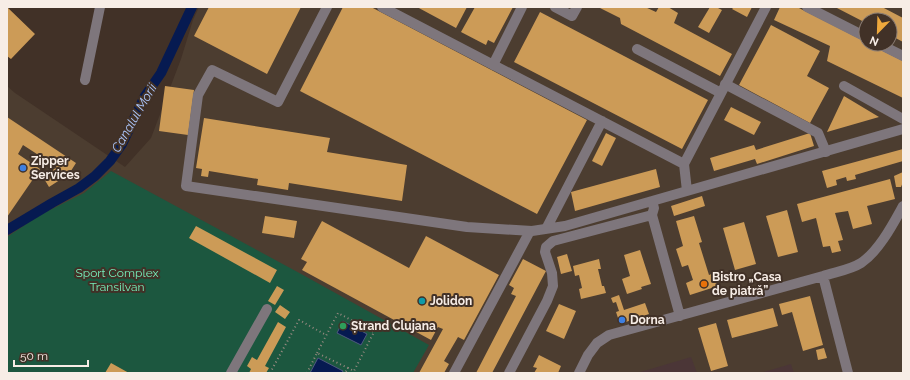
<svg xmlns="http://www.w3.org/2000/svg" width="910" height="380" viewBox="0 0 910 380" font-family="Raleway,sans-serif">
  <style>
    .industrial { fill: #4c3d30; fill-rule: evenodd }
    .medical { fill: #4b3637 }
    .green { fill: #1c573f }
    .water { fill: #061a51; stroke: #4e597e }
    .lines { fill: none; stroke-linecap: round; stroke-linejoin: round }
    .canal { stroke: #061a51; stroke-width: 10 }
    .building { fill: #cc9b57 }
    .path { stroke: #978a81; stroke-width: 2; stroke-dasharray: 1 3; stroke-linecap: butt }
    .minor { stroke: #7e767c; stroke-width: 10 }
    .shop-dot { fill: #3f7fe0; stroke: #413127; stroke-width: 1.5 }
    .food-dot { fill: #e8710a; stroke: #413127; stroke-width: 1.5 }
    .culture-dot { fill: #0f9aa8; stroke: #413127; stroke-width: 1.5 }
    .leisure-dot { fill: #2e9e5b; stroke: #413127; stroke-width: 1.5 }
    .labels { text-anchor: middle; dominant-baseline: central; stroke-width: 4; stroke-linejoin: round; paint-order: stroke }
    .poi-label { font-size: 12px; font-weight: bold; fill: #f7ede6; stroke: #413127; text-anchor: start }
    .park-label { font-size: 12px; fill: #76f0bc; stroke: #413127 }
    .water-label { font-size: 13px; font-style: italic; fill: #adc7fc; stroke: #413127 }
  </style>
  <rect width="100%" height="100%" fill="#413127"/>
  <!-- industrial -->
  <path class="industrial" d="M199,7H903V373H7V86L15,93L125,167L151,138L181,59L193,20ZM866,20H890V44H866Z"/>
  <!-- medical -->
  <path class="medical" d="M691,357L697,373H637Z
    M791,364L794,373H760Z"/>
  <!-- green -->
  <path class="green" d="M111,171L303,275L429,345L413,373H7V237L40,215L84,193Z"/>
  <!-- water -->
  <path class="water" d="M343,321L367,334L361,345L337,333Z
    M318,358L343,371L342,373H310Z"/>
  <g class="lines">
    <!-- canal -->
    <path class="canal" d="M7,230L52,203L79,188L95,176L110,161L122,144L145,96L161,73L192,7"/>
  </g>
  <!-- building -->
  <path class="building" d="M7,7L35,34L11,59L7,56Z
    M209,7H301L267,74L194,36Z
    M343,7H371L587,120L537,214L300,91Z
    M417,7H467L456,28Z
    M475,7H513L494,43L488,40L486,45L461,32Z
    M598,7H645L656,12L659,7H668L678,13L674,23L732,54L720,76L621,24L620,18Z
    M710,7H716L722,10L709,33L698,27Z
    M734,7H752L747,17L732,9Z
    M780,7H797L866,42V44H869L903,61V98L827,61L830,46L774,20Z
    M835,7H882L903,18V42L890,35V20H866V23Z
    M540,12L708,100L682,149L514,62Z
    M771,25L820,51L807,76L829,88L810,123L739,85Z
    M165,86L194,90L188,135L159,131Z
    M844,96L879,117L827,132Z
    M731,107L761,122L754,135L724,120Z
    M7,117L76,163L69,174L49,187L43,177L57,167L23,145L18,154L40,169L7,217Z
    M204,118L330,138L327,152L407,165L402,201L289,183L288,190L257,185L258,179L209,171L208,177L201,176L202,169L196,168Z
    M606,133L616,138L602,166L592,161Z
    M810,133L814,146L757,164L755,159L714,171L710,158L754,145L756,150Z
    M903,149V161L855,175L856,179L847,181L846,177L836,180L837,185L827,188L822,171Z
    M656,169L660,187L575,211L571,192Z
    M903,172V182L901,187H896L894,176Z
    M890,179L895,199L867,206L872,224L853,229L848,211L835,213L843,240L838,241L841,251L832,253L830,246L823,247L816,218L802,222L797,204Z
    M702,196L705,206L674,216L671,206Z
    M787,210L798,252L778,257L766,216Z
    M265,216L297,221L294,238L262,233Z
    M694,216L702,242L699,243L709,275L714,273L718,286L690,295L686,283L693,280L688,265L682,267L676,249L683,246L676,221Z
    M322,221L409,268L426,236L499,275L464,340L458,337L444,361L449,364L444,373H419L443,329L438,327L431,340L302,270L307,262L301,259Z
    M744,222L756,264L735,270L723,228Z
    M196,226L277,270L270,283L189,238Z
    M640,250L651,284L641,287L642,289L627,294L622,279L630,276L624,255Z
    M567,254L572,271L561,274L557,257Z
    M523,259L546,271L492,373H476L516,296L511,294L514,288L509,285Z
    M599,259L601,269H598L602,286H604L606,293L581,299L579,289L582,288L579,275L575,276L573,266Z
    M277,286L284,290L275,305L268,301Z
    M619,295L624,310L645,303L649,314L620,324L616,312L619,311L616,302L613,303L611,298Z
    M810,296L823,345L803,351L792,312L782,315L779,304Z
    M559,304L576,311L564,339L546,331Z
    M280,305L290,312L285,319L275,312Z
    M773,308L778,326L732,338L727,320Z
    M278,322L286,327L265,366L269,368L266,373H249L251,369L247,366L252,357L257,360Z
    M716,323L728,366L711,371L698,328Z
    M824,348L827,358L818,360L816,350Z
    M539,355L561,366L558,373H534L537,368L533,367Z
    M111,363L129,373H105Z"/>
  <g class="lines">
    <!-- path -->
    <path class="path" d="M317,353L338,313L374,332L354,371L348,368
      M270,373L299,320L326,335
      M307,373L317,353L348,368L345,373"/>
    <!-- minor -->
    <path class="minor" d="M327,7L278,102L212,70L198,95L186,186L467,227L532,231L565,226L903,129
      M382,7L684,164
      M555,7L572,16L577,7
      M807,7L866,37
      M879,44L903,56
      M637,49L721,93
      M493,65L522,7
      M85,80L100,7
      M725,84L818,133L826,152
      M844,86L903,119
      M687,191L684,164L766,7
      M652,215L680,316
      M546,229L602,121
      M823,276L848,373
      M231,373L267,309
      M454,373L530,231
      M509,373L547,301L553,286L552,273L545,252L546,247L553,241L652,215L654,208L652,201
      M579,373L588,355L597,343L609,335L823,276C835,272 850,270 861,263C879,251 893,224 903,206"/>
  </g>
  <!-- markers -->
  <g class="shop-dot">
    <circle cx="23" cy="168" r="4"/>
    <circle cx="622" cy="320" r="4"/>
  </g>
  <circle class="food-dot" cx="704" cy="284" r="4"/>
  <circle class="culture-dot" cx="422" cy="301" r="4"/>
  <circle class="leisure-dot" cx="343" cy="326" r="4"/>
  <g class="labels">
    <!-- poi labels -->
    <g class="poi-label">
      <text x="31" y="161">Zipper<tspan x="31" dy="14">Services</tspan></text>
      <text x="712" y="277">Bistro „Casa<tspan x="712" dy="14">de piatră”</tspan></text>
      <text x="430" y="301">Jolidon</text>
      <text x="630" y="320">Dorna</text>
      <text x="351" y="326">Ștrand Clujana</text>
    </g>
    <!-- park labels -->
    <g class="park-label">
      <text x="117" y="273">Sport Complex<tspan x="117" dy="14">Transilvan</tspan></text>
    </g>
    <!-- water labels -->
    <g class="water-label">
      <text transform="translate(134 118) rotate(-60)">Canalul Morii</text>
    </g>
  </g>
  <!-- border -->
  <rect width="910" height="380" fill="none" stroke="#f7ede6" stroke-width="16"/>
  <!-- north arrow -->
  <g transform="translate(878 32) rotate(203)"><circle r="19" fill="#413127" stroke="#8a7c73"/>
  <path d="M0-3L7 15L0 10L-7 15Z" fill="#eea83c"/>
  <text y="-6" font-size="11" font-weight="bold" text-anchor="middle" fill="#f7ede6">N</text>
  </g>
  <!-- scale -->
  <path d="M14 360v6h74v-6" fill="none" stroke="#f7ede6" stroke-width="2"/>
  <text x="20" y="360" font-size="12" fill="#f7ede6" stroke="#413127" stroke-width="3" paint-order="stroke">50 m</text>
</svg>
